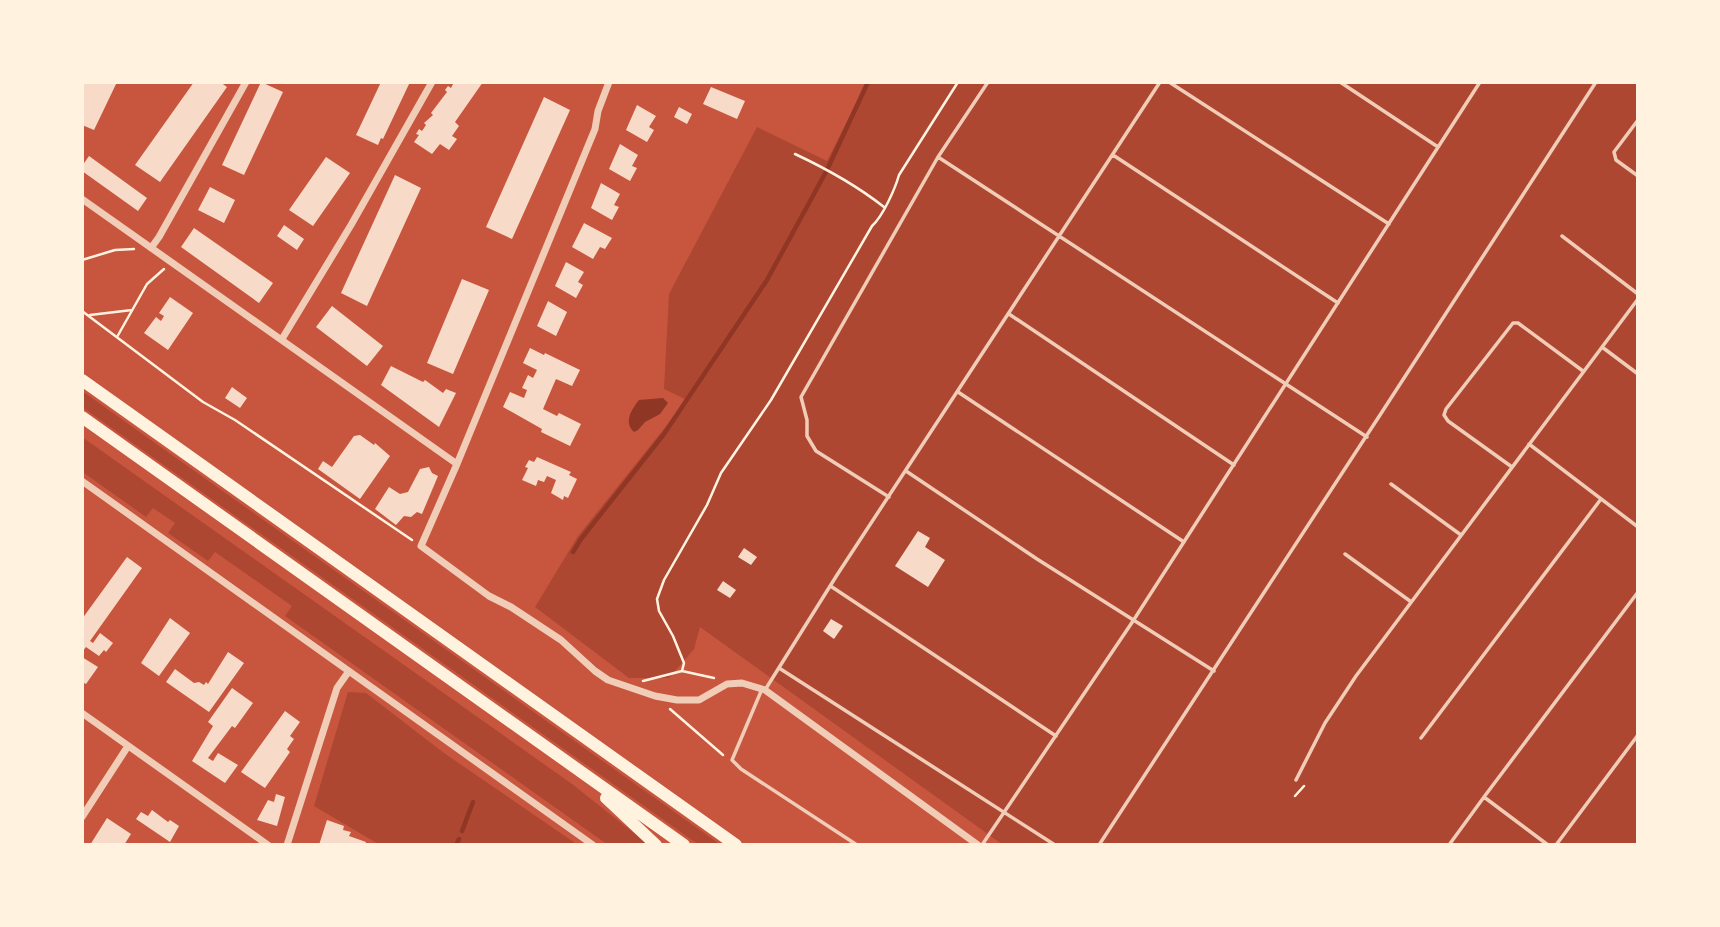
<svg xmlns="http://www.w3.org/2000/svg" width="1720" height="927" viewBox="0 0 1720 927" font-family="'Alegreya Sans',sans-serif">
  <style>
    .green { fill: #ae4732 }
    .water { fill: #8f3625 }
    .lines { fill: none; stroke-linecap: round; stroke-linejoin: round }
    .stream { stroke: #8f3625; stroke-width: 4.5 }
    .building { fill: #f7dbc8 }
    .path { stroke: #fff3e0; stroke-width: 2.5 }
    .service { stroke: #f1ccb7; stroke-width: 3.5 }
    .minor { stroke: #f1ccb7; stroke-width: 7 }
    .primary { stroke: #fff3e0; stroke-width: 12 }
  </style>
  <rect width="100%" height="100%" fill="#c8553d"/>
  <!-- green -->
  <path class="green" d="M867,82H1638V845H1003L700,627L694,649L669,678H629L535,607L578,536L687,400L664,389L669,294L757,127L827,161Z
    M82,391L721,845H699L82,407Z
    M82,437L572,784L649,845H608L285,616L292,606L215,552L208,561L168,533L175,523L153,508L146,517L84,473Z
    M348,692L366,693L444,753L578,845H380L314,806Z"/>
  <!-- water -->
  <path class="water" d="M663,398L668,403L660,414L645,422L638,430L634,432C623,422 632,409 639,400Z"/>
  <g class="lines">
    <!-- stream -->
    <path class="stream" d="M573,552L581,539L664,434L767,280L827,170L868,82
      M462,831L473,802
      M456,845L459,839"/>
  </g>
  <!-- building -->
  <path class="building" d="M83,82H117L94,130L82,125Z
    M194,82H220L227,87L160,182L135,165Z
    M261,82L283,92L244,175L222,165Z
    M381,82H410L383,139L381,138L378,145L356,135Z
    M454,82H483L455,122L459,126L452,136L457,139L449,150L440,144L432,154L414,142L419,135L416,134L419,129L422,131L426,125L424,123L433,115L431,113L447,92L445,90L448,86L451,88Z
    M711,87L745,101L737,119L703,104Z
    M544,97L570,110L512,239L486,227Z
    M637,105L656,116L649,127L654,130L647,142L626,130Z
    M679,107L692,114L687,124L674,117Z
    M620,144L638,155L632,166L637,168L630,181L609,169Z
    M89,156L147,198L138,211L82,171V166Z
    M326,157L350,173L313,226L289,210Z
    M395,175L421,188L367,306L341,293Z
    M601,183L620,194L614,205L619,207L612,220L591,208Z
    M210,187L235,200L224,223L198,210Z
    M584,223L612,238L605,249L600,247L593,259L572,247Z
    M284,225L304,239L297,250L277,236Z
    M194,228L273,283L259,303L181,247Z
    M566,262L584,272L578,282L583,285L576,298L555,286Z
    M462,279L489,290L453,374L427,363Z
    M170,297L193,313L168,350L144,333L156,317L161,321L164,316L159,313Z
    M548,301L567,312L556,336L537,326Z
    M332,306L383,346L367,366L316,327Z
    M530,348L544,355L545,353L580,370L572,386L556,379L543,409L557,416L559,413L581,424L570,446L541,432L542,429L503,407L510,392L524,398L527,390L522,388L528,375L533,378L537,370L523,363Z
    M391,366L423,382L425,380L443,393L446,389L456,393L439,427L381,385Z
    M232,387L247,398L240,408L225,398Z
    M360,435L374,445L375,443L390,456L360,499L318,469L323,461L332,467L354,436Z
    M537,457L571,472L569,475L577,479L568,498L564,496L563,500L551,493L556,480L547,476L544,482L538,480L536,486L522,480L528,468L525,467L529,460L534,462Z
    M429,467L432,473L438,476L422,514L417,512L411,517L404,516L396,525L375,509L389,487L400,494L408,492L420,469Z
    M918,531L930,538L925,547L945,560L928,587L895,566Z
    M744,548L757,557L751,565L738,557Z
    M127,557L142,568L90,641L93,643L100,633L113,643L106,652L104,650L99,656L86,647L82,652V619Z
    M723,581L736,590L730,598L717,590Z
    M170,618L190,633L159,676L141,663Z
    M831,619L843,626L834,639L823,631Z
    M228,652L244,663L209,712L166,682L175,669L194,683L199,682L204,685L206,682L208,684Z
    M82,657L98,667L86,684L82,682Z
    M232,688L253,703L235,728L232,726L208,758L213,761L218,753L238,765L225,783L192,761L213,726L208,722Z
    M285,711L300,722L290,736L294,739L287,749L290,752L265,788L241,772Z
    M276,794L285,797L277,826L257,820L268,800L274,802Z
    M152,810L168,822L170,820L179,826L170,842L136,819L141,812L148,816Z
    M107,818L131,834L124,845H90Z
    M327,820L344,826L343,830L351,832L349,836L366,842L365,845H319Z"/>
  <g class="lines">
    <!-- path -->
    <path class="path" d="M795,154C827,169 856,185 884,207
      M82,260L115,250L134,249
      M82,311L203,402L235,420L412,540
      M90,315L132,310
      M117,337L147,284L164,269
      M682,671L684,663L673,636L659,611L657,599L664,580L707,505L721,473L771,400L872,226C883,216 895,189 899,175L958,82
      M643,681L682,671L714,678
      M670,709L723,755
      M1295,796L1304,786"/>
    <!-- service -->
    <path class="service" d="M1169,82L1389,224
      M1340,82L1438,147
      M1638,120L1614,152L1616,160L1638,176
      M1113,155L1338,303
      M938,157L1367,437
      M1562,236L1638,294
      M1009,314L1234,465
      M1602,347L1638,374
      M958,392L1184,542
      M1529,444L1638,527
      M1512,467L1448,421L1444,415L1446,409L1513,323H1518L1583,371
      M906,471L1037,559L1214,671
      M1391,484L1461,535
      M889,497L816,451L807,436V420L801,397L938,157L988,82
      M1345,554L1410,601
      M832,587L1056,736
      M779,668L1055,845
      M762,689L732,760L741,769L857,845
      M765,690L837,575L1160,82
      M1421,738L1601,499
      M1296,780L1325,723L1356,676L1638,299
      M982,845L1133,621L1480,82
      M1099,845C1266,591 1431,337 1596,82
      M1449,845L1484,797
      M1548,845L1484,797L1638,592
      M1556,845L1638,735"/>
    <!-- minor -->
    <path class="minor" d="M609,82L598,111L595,129L457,464L421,546L489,596L511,607L561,640L595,671L608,680L655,696L677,700H699L727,684L742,683L765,690L978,845
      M82,199L457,464
      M151,248L159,237L246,82
      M282,339L351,225L432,82
      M82,481L593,845
      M82,713L268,845
      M82,817L128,746
      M287,845L337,688L349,671"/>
    <!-- primary -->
    <path class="primary" d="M82,380L736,845
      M82,417L684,845
      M606,798L656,845"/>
  </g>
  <!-- border -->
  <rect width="1720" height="927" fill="none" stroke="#fff3e0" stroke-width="168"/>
</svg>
